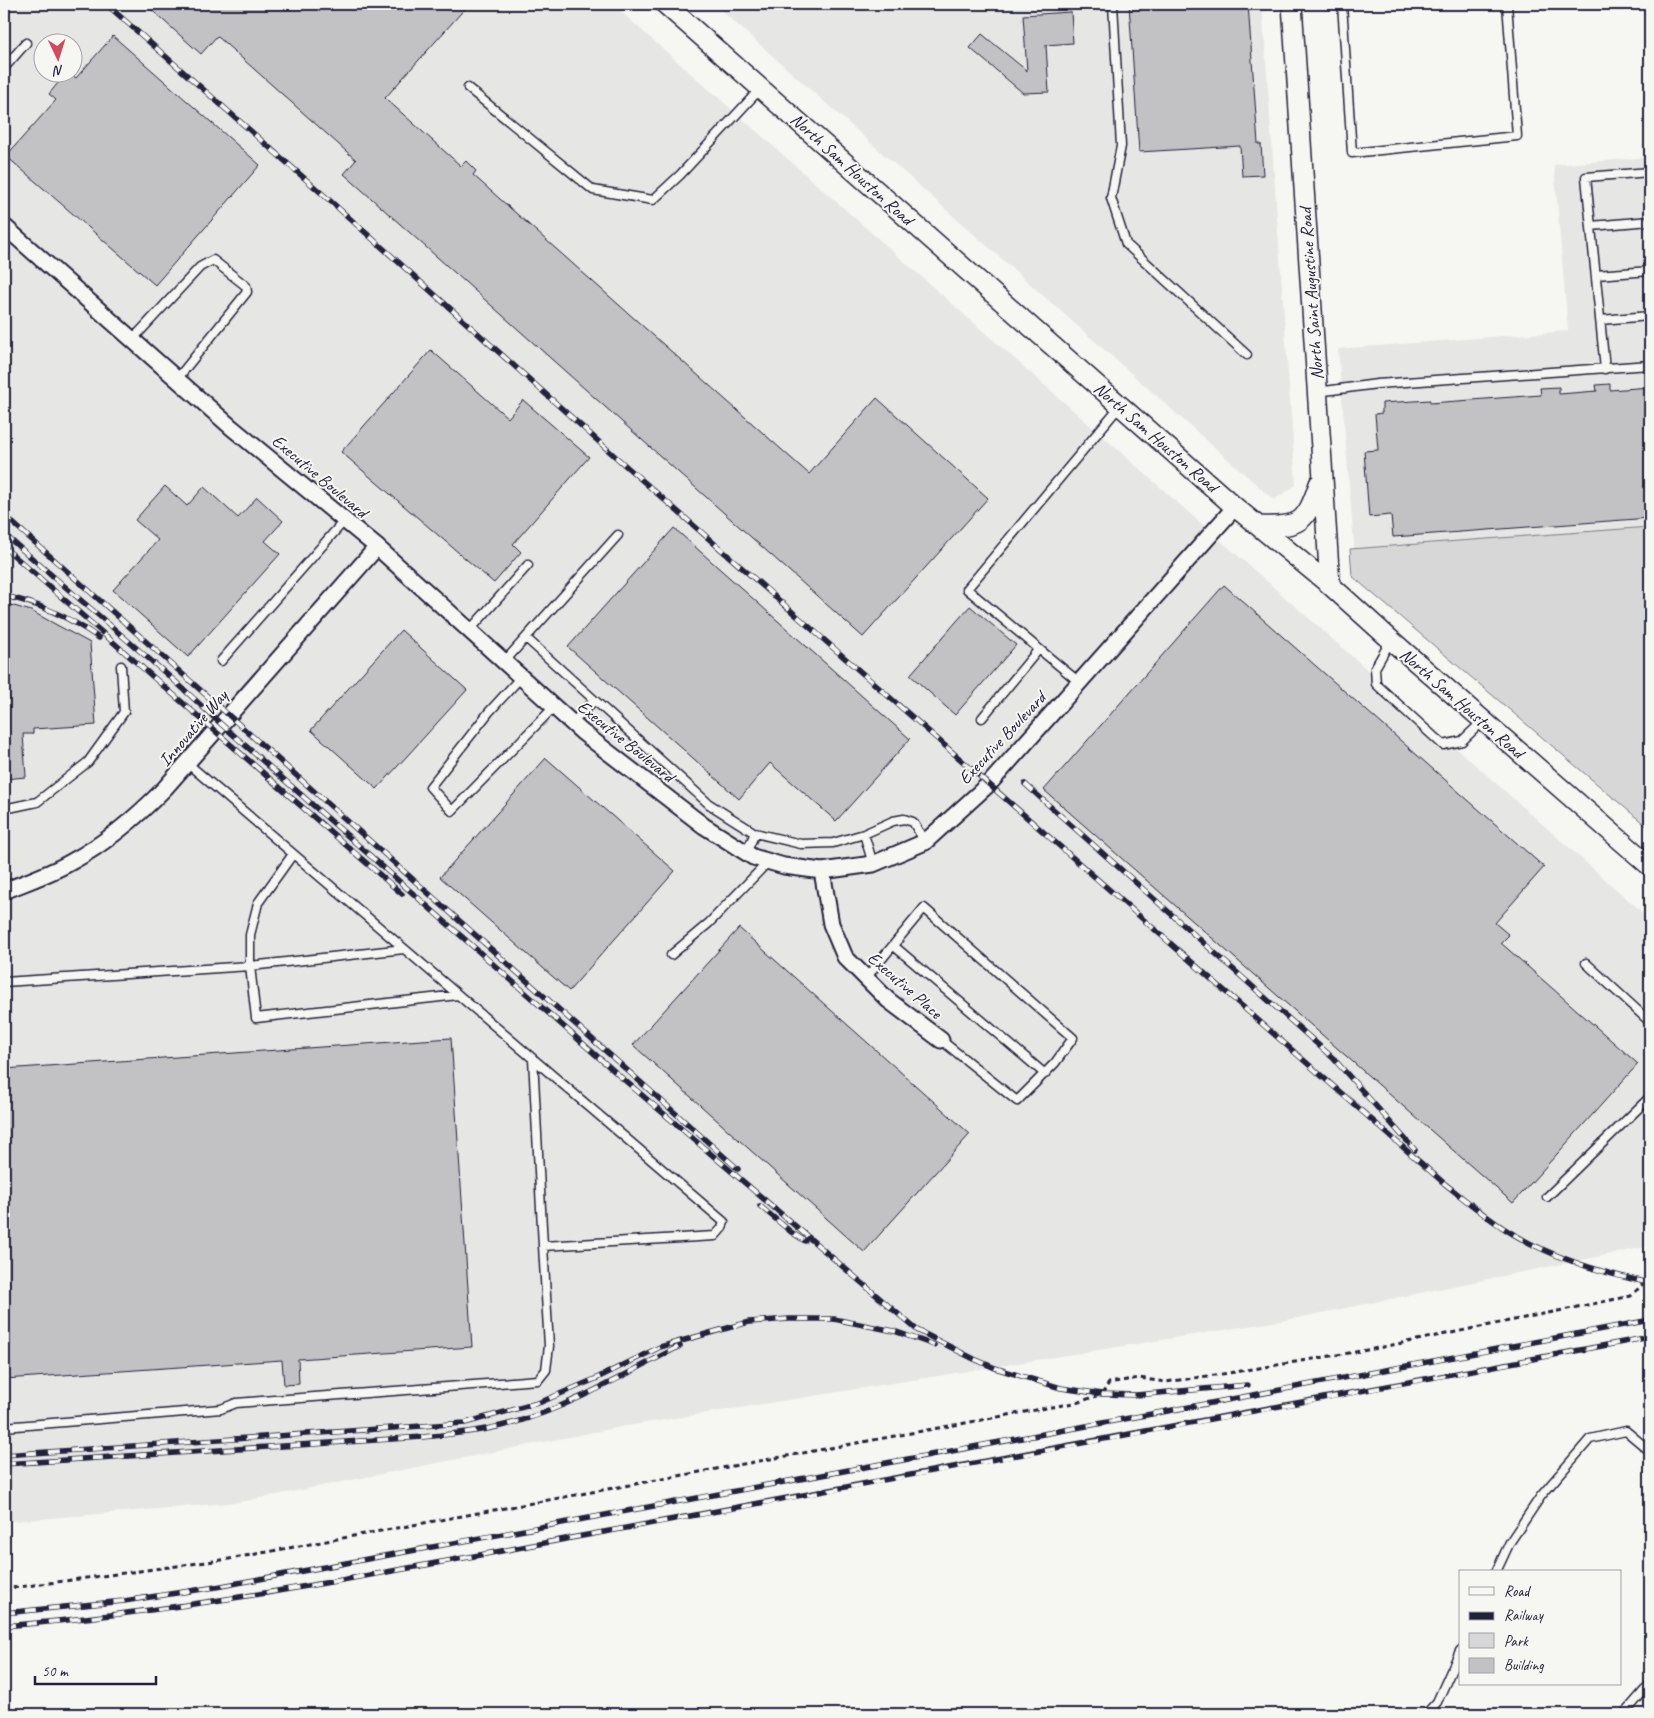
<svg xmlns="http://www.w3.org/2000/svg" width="1654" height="1718" viewBox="0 0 1654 1718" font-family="Caveat,sans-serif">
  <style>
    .built { fill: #e6e6e4; fill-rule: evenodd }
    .green { fill: #d7d7d7; stroke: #7c7c89 }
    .building { fill: #c2c2c4; stroke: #22223b }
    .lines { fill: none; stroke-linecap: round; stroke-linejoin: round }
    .service-casing { stroke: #22223b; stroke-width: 11 }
    .minor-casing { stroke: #22223b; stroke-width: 19 }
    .tertiary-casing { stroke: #22223b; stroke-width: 22 }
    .path { stroke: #22223b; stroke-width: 3; stroke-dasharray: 5 4; stroke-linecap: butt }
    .service { stroke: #f6f6f2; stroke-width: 8 }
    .minor { stroke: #f6f6f2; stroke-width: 15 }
    .tertiary { stroke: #f6f6f2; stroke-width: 19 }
    .rail-casing { stroke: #22223b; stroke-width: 5.5 }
    .rail { stroke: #f6f6f2; stroke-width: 4; stroke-dasharray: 11; stroke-linecap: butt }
    .labels { text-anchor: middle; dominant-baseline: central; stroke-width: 4; stroke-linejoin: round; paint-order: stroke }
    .street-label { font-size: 18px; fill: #22223b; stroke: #f6f6f2 }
  </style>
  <rect width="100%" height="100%" fill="#f6f6f2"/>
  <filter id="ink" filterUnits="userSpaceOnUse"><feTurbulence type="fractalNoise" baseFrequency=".02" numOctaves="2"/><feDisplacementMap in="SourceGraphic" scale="10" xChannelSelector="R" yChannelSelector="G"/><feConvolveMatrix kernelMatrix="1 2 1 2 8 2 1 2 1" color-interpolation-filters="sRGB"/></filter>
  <g filter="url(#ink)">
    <!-- built -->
    <path class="built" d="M4,4H612L1650,919V1246L1292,1319L620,1427L240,1502L4,1522ZM42,42H72V72H42Z
      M714,4H1262L1296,485L1274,500Z
      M1650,157V533L1355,557L1338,349L1568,331L1554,165Z"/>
    <!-- green -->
    <path class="green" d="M1650,527V829L1352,576L1350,549Z"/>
    <!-- building -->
    <path class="building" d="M145,4H469L385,98L461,166L466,161L476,171L473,175L809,474L877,398L988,498L863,637L344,174L356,160L217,36L201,54Z
      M1129,4H1248L1258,144H1261L1263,175L1242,176L1240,146L1139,152Z
      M1071,12L1073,43L1046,45L1049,92L1023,93L970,48L982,34L1027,71L1023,15Z
      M113,36L260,165L155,285L6,156L56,100L49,94L67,72L76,78Z
      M431,350L508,418L523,400L589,457L513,544L521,552L494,583L341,452Z
      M1610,384V390L1650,387V518L1393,537L1391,515L1369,517L1364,451L1378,450L1375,414L1382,413V403L1430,400V403L1541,395L1540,388L1559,387V394L1597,391L1596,385Z
      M165,486L187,506L204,487L238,518L257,497L283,521L265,541L280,554L188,657L113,590L158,540L135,520Z
      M674,528L910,739L836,821L770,763L739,799L568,647Z
      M1224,585L1544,867L1495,923L1509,935L1501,943L1638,1064L1513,1203L1044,790Z
      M4,603L31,611L90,643L96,725L33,729V734H23L26,777L4,779Z
      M970,606L1016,645L955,715L910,675Z
      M401,630L467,690L377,789L311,730Z
      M546,758L675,871L569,991L440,877Z
      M739,928L970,1134L864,1252L633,1045Z
      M451,1038L472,1347L298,1359L299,1384L284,1385L282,1360L4,1379V1069Z"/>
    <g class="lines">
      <!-- service casing -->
      <g class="service-casing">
        <path id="service" d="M1113,4L1121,146L1111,198L1126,244L1247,355
          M1342,4L1352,153L1517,136L1507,4
          M4,68L26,43
          M468,88L593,190L653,200L680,175L761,88
          M1591,226L1650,221
          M1596,275L1650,271
          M1600,320L1650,316
          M132,340L200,267L213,260L246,286L247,292L177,379
          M1605,369L1586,177L1650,172
          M1317,392L1377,384L1650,365
          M469,631L528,565
          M526,638L709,804L755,833L801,844L833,843L864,834L893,821L904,819L913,822L925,842
          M1391,640L1375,668L1376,684L1443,745L1462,741L1483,721
          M1039,649L1079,682
          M221,661L344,521
          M504,662L618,535
          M521,677L489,712L430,787L452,811L554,707
          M982,718L1039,649L967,589L1120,406
          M572,723L594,701
          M4,809L37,802L88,762L124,712L121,666
          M864,834L873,864
          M746,853L755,833
          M894,946L1045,1074
          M404,949L250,966L256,1018L458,995
          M671,955L709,923L768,862
          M1586,963L1650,1022
          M866,978L924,908L1073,1038L1055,1063L1017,1101L941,1040
          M4,982L250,966V935L258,903L293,854
          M533,1059L543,1246
          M1547,1197L1650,1097
          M4,1427L221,1409L236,1403L538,1380L546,1370L549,1346L543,1246L715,1236L722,1228L724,1222L187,763
          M1496,1572L1510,1542L1541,1496L1590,1439L1626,1431L1650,1451
          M1426,1714L1437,1702L1460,1651
          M1624,1714L1650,1684"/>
      </g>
      <!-- minor casing -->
      <g class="minor-casing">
        <path id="minor" d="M4,226L231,427L377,547L582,732L704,826L753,857L784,866L822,871L873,864L925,842L990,783L1235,507
          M822,871L831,924L845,957L888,1000L941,1040
          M4,891C26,882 50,874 71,862C106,843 137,817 165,788L377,547"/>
      </g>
      <!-- tertiary casing -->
      <g class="tertiary-casing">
        <path id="tertiary" d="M665,4L1235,507L1330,585L1391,640L1650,866
          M1292,4L1330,585
          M1259,526C1301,528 1306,522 1319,484"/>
      </g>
      <!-- path -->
      <path class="path" d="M4,1589L229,1559L1079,1402L1102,1394L1109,1383L1139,1378L1165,1382L1229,1373L1373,1349L1631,1296L1645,1282L1650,1279"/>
      <!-- service -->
      <use href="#service" class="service"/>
      <!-- minor -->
      <use href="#minor" class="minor"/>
      <!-- tertiary -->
      <use href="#tertiary" class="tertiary"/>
      <!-- rail casing -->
      <g class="rail-casing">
        <path id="rail" d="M106,4L327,198L627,467L1445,1184C1467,1201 1489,1220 1513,1234C1556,1259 1602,1273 1650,1283
          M4,515L738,1169
          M4,534L177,683L221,724L622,1078L917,1330L974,1359L995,1368L1061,1388L1102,1394L1136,1395L1248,1385
          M4,547L402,894
          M4,596C39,603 69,617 99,638
          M1025,784L1333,1058L1415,1150
          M760,1206L791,1232L805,1241
          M4,1455L465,1423L541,1402L595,1379L660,1347L749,1322L789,1319H834L894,1331L934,1345
          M4,1464L423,1437C453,1434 484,1431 513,1423C572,1406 625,1374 680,1346
          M4,1613L124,1601L216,1587L1211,1403L1650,1320
          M4,1626C213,1609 420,1565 626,1528C968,1466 1309,1401 1650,1337"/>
      </g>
      <!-- rail -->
      <use href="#rail" class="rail"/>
    </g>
  </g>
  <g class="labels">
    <!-- street labels -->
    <g class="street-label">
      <text transform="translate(852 169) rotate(42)">North Sam Houston Road</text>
      <text transform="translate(1311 294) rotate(-94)">North Saint Augustine Road</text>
      <text transform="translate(1156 437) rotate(41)">North Sam Houston Road</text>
      <text transform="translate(320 476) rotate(40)">Executive Boulevard</text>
      <text transform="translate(1462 703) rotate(41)">North Sam Houston Road</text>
      <text transform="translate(193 728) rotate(-49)">Innovative Way</text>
      <text transform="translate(1002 738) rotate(-47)">Executive Boulevard</text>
      <text transform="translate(626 741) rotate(39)">Executive Boulevard</text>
      <text transform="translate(905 985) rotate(41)">Executive Place</text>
    </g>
  </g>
  <!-- margin -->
  <rect width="1654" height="1718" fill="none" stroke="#f6f6f2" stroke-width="20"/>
  <rect x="10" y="10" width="1634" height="1698" fill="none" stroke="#22223b" stroke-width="2" filter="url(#ink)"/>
  <!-- legend -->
  <rect x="1459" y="1570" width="162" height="115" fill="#f6f6f2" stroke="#a1a1a9"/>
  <rect x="1469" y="1587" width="25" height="8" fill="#f6f6f2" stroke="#a1a1a9"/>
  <text x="1504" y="1596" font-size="15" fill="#22223b">Road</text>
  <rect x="1469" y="1612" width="25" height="8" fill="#22223b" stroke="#a1a1a9"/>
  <text x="1504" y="1620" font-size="15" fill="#22223b">Railway</text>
  <rect x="1469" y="1633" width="25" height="15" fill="#d7d7d7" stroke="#a1a1a9"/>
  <text x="1504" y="1646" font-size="15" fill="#22223b">Park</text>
  <rect x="1469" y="1658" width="25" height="15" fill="#c2c2c4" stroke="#a1a1a9"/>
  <text x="1504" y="1670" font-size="15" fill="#22223b">Building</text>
  <!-- north arrow -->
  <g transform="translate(58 58) rotate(176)"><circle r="24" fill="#f6f6f2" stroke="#a1a1a9"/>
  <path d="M0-4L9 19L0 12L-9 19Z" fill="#d1495b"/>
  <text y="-8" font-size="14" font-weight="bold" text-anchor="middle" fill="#22223b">N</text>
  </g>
  <!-- scale -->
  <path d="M35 1676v8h121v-8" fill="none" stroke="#22223b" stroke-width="2.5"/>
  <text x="42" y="1676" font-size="15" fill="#22223b" stroke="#f6f6f2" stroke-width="4" paint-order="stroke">50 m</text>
</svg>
